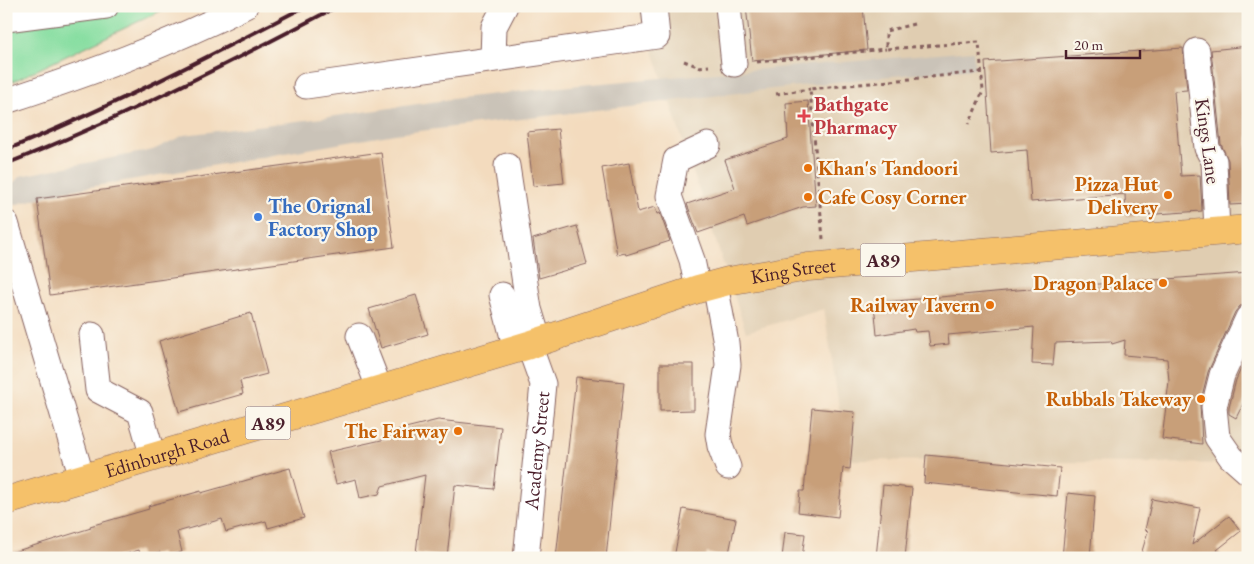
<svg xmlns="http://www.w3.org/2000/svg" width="1254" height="564" viewBox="0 0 1254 564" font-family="'EB Garamond',serif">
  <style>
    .built { fill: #e0cdb1 }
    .industrial { fill: #cac3b8 }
    .green { fill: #87dea1; stroke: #687e66 }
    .building { fill: #c89f79 }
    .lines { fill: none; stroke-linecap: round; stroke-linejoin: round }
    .minor-casing { stroke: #85615e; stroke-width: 27 }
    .major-casing { stroke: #85615e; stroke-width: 29 }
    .path { stroke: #85615e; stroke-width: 3; stroke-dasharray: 4 4; stroke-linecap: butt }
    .minor { stroke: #fff; stroke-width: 25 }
    .major { stroke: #f5c16b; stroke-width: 28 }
    .rail { stroke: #4a1f2b; stroke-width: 4 }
    .health-dot { fill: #e0444e; stroke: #fbf7ec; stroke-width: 2 }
    .food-dot { fill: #e8710a; stroke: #fbf7ec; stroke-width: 2 }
    .shop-dot { fill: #3f7fe0; stroke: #fbf7ec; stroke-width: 2 }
    .labels { text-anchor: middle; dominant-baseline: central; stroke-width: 4.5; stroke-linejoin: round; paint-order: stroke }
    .shield { fill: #fbf7ec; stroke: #7f6065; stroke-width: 1 }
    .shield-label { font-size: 19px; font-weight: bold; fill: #4a1f2b }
    .health-label { font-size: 20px; font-weight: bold; fill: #be3a42; stroke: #fbf7ec; text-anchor: start }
    .street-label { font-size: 20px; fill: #4a1f2b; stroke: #fbf7ec }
    .food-label { font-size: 20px; font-weight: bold; fill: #c56008; stroke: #fbf7ec; text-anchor: end }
    .shop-label { font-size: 20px; font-weight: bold; fill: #366cbe; stroke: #fbf7ec; text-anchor: start }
  </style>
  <rect width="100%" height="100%" fill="#fbf7ec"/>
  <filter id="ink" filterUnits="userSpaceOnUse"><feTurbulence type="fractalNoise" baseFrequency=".02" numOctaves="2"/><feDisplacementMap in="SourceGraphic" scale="10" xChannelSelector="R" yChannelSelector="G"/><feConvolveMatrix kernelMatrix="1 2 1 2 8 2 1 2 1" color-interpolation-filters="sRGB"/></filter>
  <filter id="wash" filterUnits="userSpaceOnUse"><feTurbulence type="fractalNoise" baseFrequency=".0096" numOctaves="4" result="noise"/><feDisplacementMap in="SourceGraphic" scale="20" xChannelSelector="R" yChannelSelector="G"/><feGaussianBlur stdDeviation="1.12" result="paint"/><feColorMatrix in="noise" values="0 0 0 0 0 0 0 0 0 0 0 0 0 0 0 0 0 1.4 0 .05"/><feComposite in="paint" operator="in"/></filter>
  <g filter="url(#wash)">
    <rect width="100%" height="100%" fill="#f3dbbe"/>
    <!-- built -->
    <path class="built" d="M638,6H1248V464L847,460L824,309L746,332Z"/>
    <!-- industrial -->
    <path class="industrial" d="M973,51L975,69L879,77L754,91L395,134L66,191L6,207V191L20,176L153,150L184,135L322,118L459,98L580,85Z"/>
    <!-- green -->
    <path class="green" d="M6,6H171L14,81L6,80Z"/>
    <g id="blocks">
      <!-- building -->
      <path class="building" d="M746,6H863L867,50L752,61Z
        M1248,46V204L1230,205L1228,160L1221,144L1211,50Z
        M1183,48L1187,90L1174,91L1181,176L1200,175L1202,211L1126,216L1125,194L1031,202L1027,150L991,153L985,62Z
        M808,101L816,206L803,207L747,226L744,217L698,233L687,204L735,188L725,160L788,139L786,103Z
        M558,129L564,183L533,186L527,132Z
        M381,152L394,247L50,295L37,199Z
        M629,163L638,212L655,207L657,214L660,213L670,241L626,255L625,253L617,255L602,168Z
        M577,226L587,264L539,278L533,239Z
        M1248,273V304L1240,306L1235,312L1208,372L1200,404L1202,444L1162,439L1169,381L1167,359L1124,355L1125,340L1112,344L1111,341L1055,343L1053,365L1032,364L1034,327L948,335L949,344L930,346L928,331L915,332L914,329L877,335L874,303L1017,290Z
        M416,295L428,334L381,348L369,309Z
        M251,313L267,374L240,381L243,394L179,412L159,341Z
        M1248,353V394L1236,418L1229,414V408L1236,380Z
        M660,364H694V410L660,411Z
        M576,377L624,382L606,558H556Z
        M812,408L855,412L850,469L843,468L838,517L798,512L800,491H804Z
        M438,420L501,427L494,489L455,485L447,557L416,553L425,475L382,486L379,494L360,498L356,479L336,484L328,452L386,439L385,433Z
        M926,455L1060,468L1057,496L924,483Z
        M290,468L304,518L268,528L266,521L226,532L222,519L177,532L182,552L162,557L160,552L141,558L139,550L113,558H10V553L91,528L90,526L149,509L148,506L201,491V493Z
        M883,485L912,488L905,558H876Z
        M1068,493L1095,496L1090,558H1062Z
        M1152,499L1200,508L1192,545L1229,516L1241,531L1217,550L1223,558H1140L1148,531L1145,530Z
        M683,509L736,519L728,558L707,553L706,558H674Z
        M785,532L805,534L802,558H782Z"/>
    </g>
  </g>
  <g filter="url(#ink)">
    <use href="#blocks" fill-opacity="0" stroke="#85615e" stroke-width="1"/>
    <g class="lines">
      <!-- minor casing -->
      <g class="minor-casing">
        <g id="minor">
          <path d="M728,6L734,64"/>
          <path d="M6,19L106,6"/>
          <path d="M1197,51L1207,148L1214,161L1217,232"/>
          <path d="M493,59L494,27L505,6"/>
          <path d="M306,86L657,36L654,6"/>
          <path d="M6,101C88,74 168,45 245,6"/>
          <path d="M507,166L529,309L539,342"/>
          <path d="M6,223L82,478"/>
          <path d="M715,284L726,343L728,365L718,434L720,446L728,467"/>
          <path d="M698,289L692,260L669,196L676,160L708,145"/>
          <path d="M502,295L516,349"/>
          <path d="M1248,318L1222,375L1214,407L1217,437L1231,457L1248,472"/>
          <path d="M92,335L98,390L140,412L153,457"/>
          <path d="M359,336L380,390"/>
          <path id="s1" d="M526,558L543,384L529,345"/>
        </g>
      </g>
      <!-- major casing -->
      <g class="major-casing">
        <g id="major">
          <path id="s2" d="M6,501L529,345L698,289L728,281L808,267L1248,229"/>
        </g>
      </g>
      <!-- path -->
      <path class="path" d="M914,24L886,31V49L979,42L983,91L969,124
        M684,61L699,67L709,66
        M757,62L886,49
        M776,94L810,89
        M823,239L810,89L980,72"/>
      <!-- minor -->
      <use href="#minor" class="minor"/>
      <!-- major -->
      <use href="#major" class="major"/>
      <!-- rail -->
      <path class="rail" d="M6,150C109,108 208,57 306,6
        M6,164C120,119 230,63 338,6"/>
    </g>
  </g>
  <!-- markers -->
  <path class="health-dot" d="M801.5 108.5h5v5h5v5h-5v5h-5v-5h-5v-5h5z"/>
  <g class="food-dot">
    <circle cx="808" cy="168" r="5"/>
    <circle cx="1168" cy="195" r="5"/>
    <circle cx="808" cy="197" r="5"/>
    <circle cx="1163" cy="283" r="5"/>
    <circle cx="990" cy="305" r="5"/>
    <circle cx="1201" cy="399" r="5"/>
    <circle cx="458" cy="431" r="5"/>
  </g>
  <circle class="shop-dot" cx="258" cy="217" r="5"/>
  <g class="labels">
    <!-- shield labels -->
    <g class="shield">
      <rect x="860.5" y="243.5" width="45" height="33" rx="4"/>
      <rect x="245.5" y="406.5" width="45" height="33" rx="4"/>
    </g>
    <g class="shield-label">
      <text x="883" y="260">A89</text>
      <text x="268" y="423">A89</text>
    </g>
    <!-- health labels -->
    <g class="health-label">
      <text x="814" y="104">Bathgate<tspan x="814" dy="23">Pharmacy</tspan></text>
    </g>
    <!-- street labels -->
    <g class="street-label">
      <text transform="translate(1208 141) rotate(82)">Kings Lane</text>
      <text stroke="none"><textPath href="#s2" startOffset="821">King Street</textPath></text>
      <text stroke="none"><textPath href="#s1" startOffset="108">Academy Street</textPath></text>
      <text stroke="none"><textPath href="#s2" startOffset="168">Edinburgh Road</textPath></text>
    </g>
    <!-- food labels -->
    <g class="food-label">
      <text x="818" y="168" text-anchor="start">Khan's Tandoori</text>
      <text x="1158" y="184">Pizza Hut<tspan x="1158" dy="23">Delivery</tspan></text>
      <text x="818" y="197" text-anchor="start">Cafe Cosy Corner</text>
      <text x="1153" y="283">Dragon Palace</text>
      <text x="980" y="305">Railway Tavern</text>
      <text x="1191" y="399">Rubbals Takeway</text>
      <text x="448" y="431">The Fairway</text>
    </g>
    <!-- shop labels -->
    <g class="shop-label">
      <text x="268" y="206">The Orignal<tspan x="268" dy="23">Factory Shop</tspan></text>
    </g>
  </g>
  <!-- margin -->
  <rect width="1254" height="564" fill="none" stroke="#fbf7ec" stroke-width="25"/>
  <!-- scale -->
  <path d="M1066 50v8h74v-8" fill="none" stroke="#4a1f2b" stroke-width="2.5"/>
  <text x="1074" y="50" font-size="15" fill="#4a1f2b" stroke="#fbf7ec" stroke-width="4" paint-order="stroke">20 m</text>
</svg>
